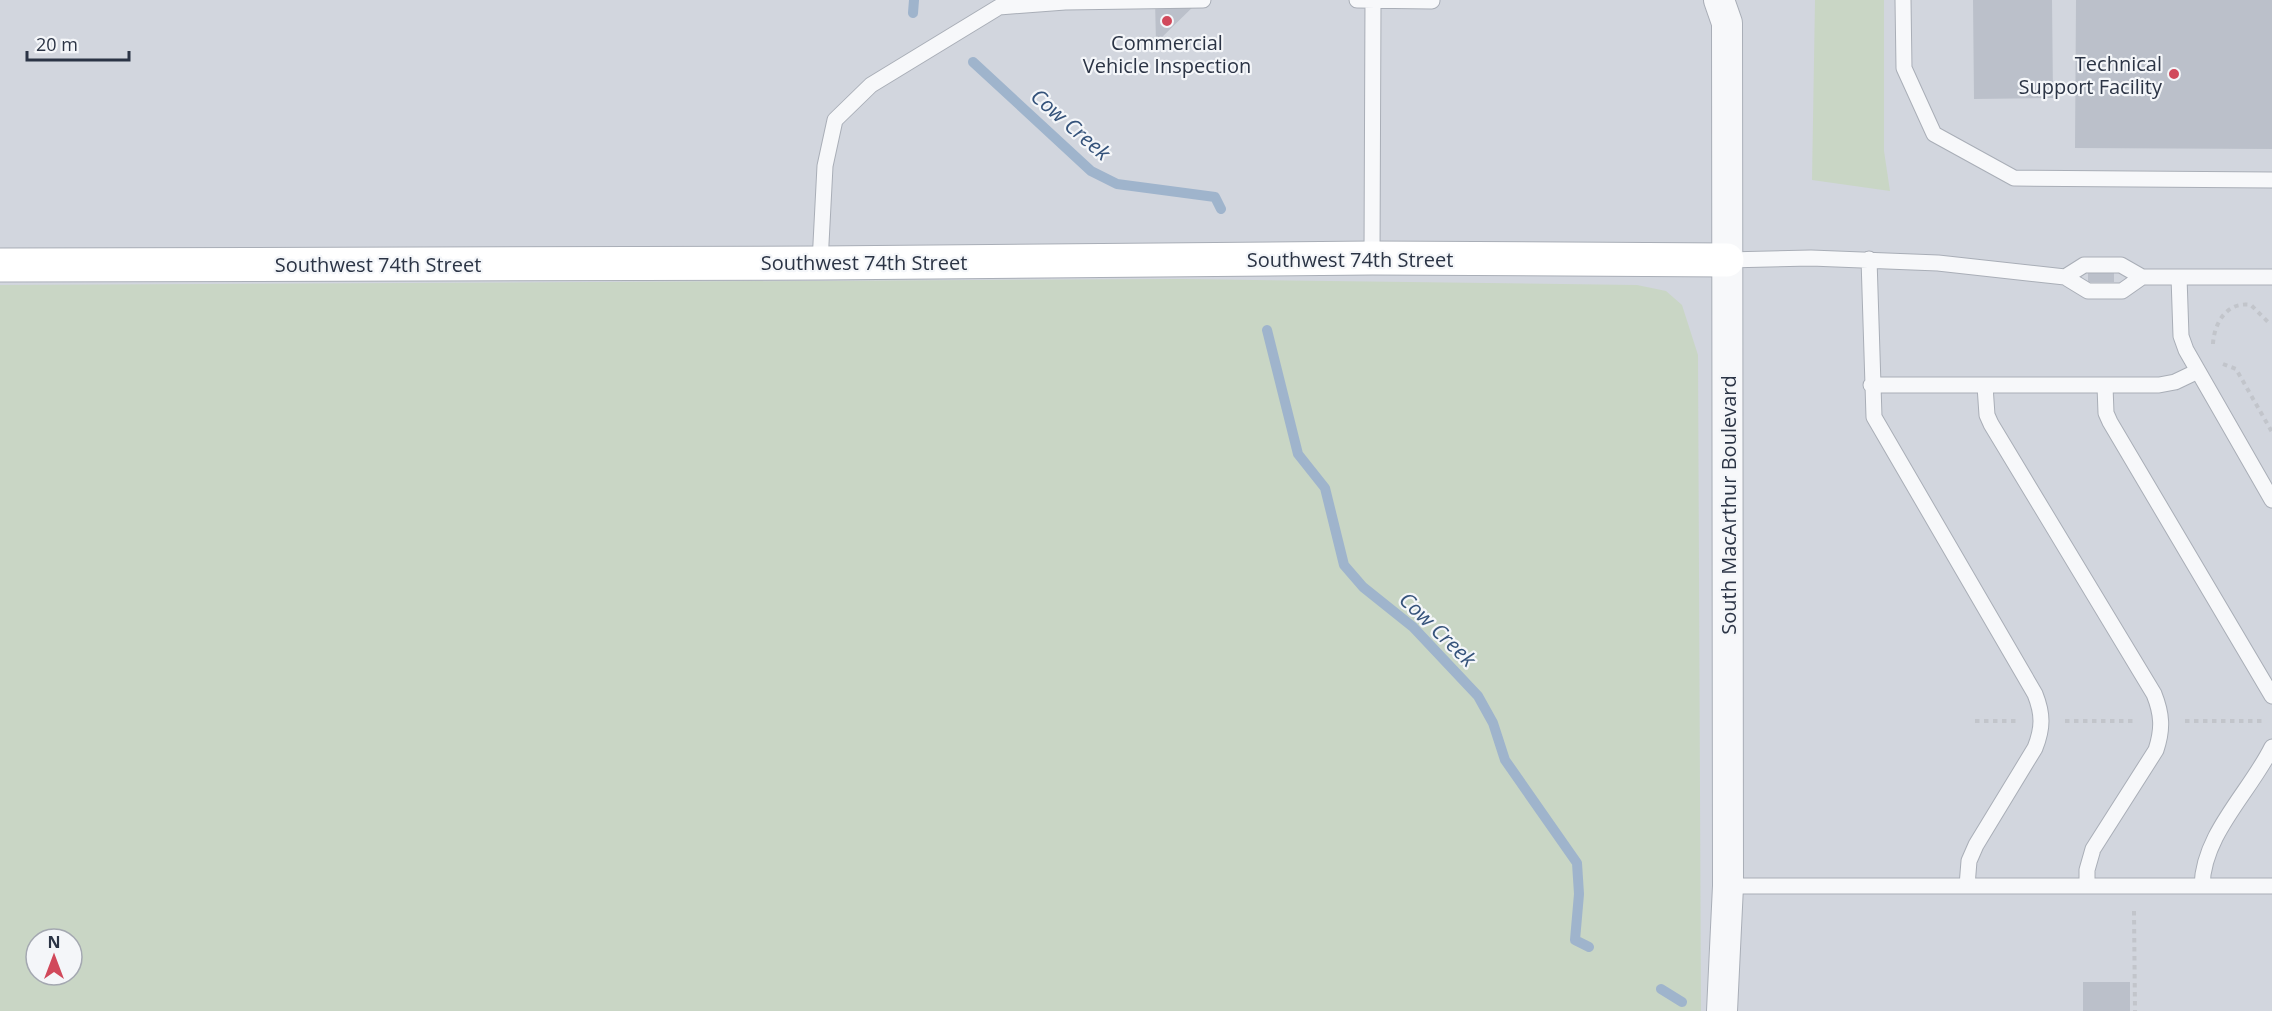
<svg xmlns="http://www.w3.org/2000/svg" width="2272" height="1011" viewBox="0 0 2272 1011" font-family="'Open Sans',sans-serif">
  <style>
    .built { fill: #d2d6de; fill-rule: evenodd }
    .green { fill: #c9d6c5; fill-rule: evenodd }
    .lines { fill: none; stroke-linecap: round; stroke-linejoin: round }
    .stream { stroke: #9fb4cc; stroke-width: 10 }
    .building { fill: #bbc0ca }
    .lane-casing { stroke: #a9aeb7; stroke-width: 17 }
    .street-casing { stroke: #a9aeb7; stroke-width: 32 }
    .secondary-casing { stroke: #a9aeb7; stroke-width: 35 }
    .path { stroke: #c2c5cb; stroke-width: 4; stroke-dasharray: 4.5 4.5; stroke-linecap: butt }
    .lane { stroke: #f7f8fa; stroke-width: 15 }
    .street { stroke: #f7f8fa; stroke-width: 30 }
    .secondary { stroke: #fff; stroke-width: 33 }
    .poi-dot { fill: #d1495b; stroke: #f4f6f9; stroke-width: 2 }
    .labels { text-anchor: middle; dominant-baseline: central; stroke-width: 4.5; stroke-linejoin: round; paint-order: stroke }
    .poi-label { font-size: 20px; fill: #2b3445; stroke: #f4f6f9 }
    .street-label { font-size: 20px; fill: #2b3445; stroke: #f4f6f9 }
    .water-label { font-size: 21px; font-style: italic; fill: #34527a; stroke: #f4f6f9 }
  </style>
  <rect width="100%" height="100%" fill="#e4e7ec"/>
  <!-- built -->
  <path class="built" d="M0,0H2272V1011H0ZM36,939H72V975H36Z"/>
  <!-- green -->
  <path class="green" d="M1815,0H1884V151L1890,191L1812,180Z
    M1181,279L1637,285L1666,291L1682,305L1698,355L1701,1011H0V285ZM36,939H72V975H36Z"/>
  <g class="lines">
    <!-- stream -->
    <path class="stream" d="M913,13L914,0
      M973,62L1091,171L1117,184L1215,197L1221,209
      M1267,330L1298,454L1325,488L1344,565L1363,587L1413,627L1478,696L1493,723L1505,760L1577,863L1579,894L1575,940L1589,947
      M1661,989L1682,1002"/>
  </g>
  <!-- building -->
  <path class="building" d="M1155,0H1200L1156,43Z
    M1973,0H2052L2053,98L1974,99Z
    M2076,0H2272V149L2075,148Z
    M2088,273H2114V282H2088Z
    M2083,982H2130V1011H2083Z"/>
  <g class="lines">
    <!-- lane casing -->
    <g class="lane-casing">
      <path id="lane" d="M1357,0L1432,1
        M1903,0L1904,68L1934,134L2014,178L2272,180
        M1372,258L1373,0
        M1869,259L1874,417L2035,694C2043,714 2043,728 2035,748L1976,845L1969,861L1967,886
        M1727,260L1811,258L1938,263L2065,277L2088,291H2122L2142,277
        M820,263L825,166L835,120L871,85L999,7L1065,2L1203,0
        M2065,277L2084,265H2121L2142,277H2272
        M2179,277L2181,336L2186,350L2272,500
        M1871,385H2159L2175,382L2198,371
        M1985,386L1987,415L1991,424L2154,694C2162,714 2163,729 2156,750L2093,849L2087,870V886
        M2105,386L2106,413L2110,422L2272,696
        M1728,886H2272
        M2202,886C2203,834 2250,792 2272,747"/>
    </g>
    <!-- street casing -->
    <g class="street-casing">
      <path id="street" d="M1719,0L1727,23L1728,886L1722,1011"/>
    </g>
    <!-- secondary casing -->
    <g class="secondary-casing">
      <path id="secondary" d="M0,265L820,263L1372,258L1727,260"/>
    </g>
    <!-- path -->
    <path class="path" d="M2213,344C2214,323 2227,301 2251,305L2268,322H2272
      M2223,364L2236,369L2272,432
      M1975,721H2016
      M2065,721H2136
      M2185,721H2265
      M2134,911L2135,1011"/>
    <!-- lane -->
    <use href="#lane" class="lane"/>
    <!-- street -->
    <use href="#street" class="street"/>
    <!-- secondary -->
    <use href="#secondary" class="secondary"/>
  </g>
  <!-- markers -->
  <g class="poi-dot">
    <circle cx="1167" cy="21" r="6"/>
    <circle cx="2174" cy="74" r="6"/>
  </g>
  <g class="labels">
    <!-- poi labels -->
    <g class="poi-label">
      <text x="1167" y="42">Commercial<tspan x="1167" dy="23">Vehicle Inspection</tspan></text>
      <text x="2162" y="63" text-anchor="end">Technical<tspan x="2162" dy="23">Support Facility</tspan></text>
    </g>
    <!-- street labels -->
    <g class="street-label">
      <text x="1350" y="259">Southwest 74th Street</text>
      <text x="864" y="262">Southwest 74th Street</text>
      <text x="378" y="264">Southwest 74th Street</text>
      <text transform="translate(1728 505) rotate(-90)">South MacArthur Boulevard</text>
    </g>
    <!-- water labels -->
    <g class="water-label">
      <text transform="translate(1071 124) rotate(41)">Cow Creek</text>
      <text transform="translate(1438 629) rotate(44)">Cow Creek</text>
    </g>
  </g>
  <!-- north arrow -->
  <g transform="translate(54 957)"><circle r="28" fill="#f4f6f9" stroke="#a4a8b1" stroke-width="1.5"/>
  <path d="M0-4.5L10 22L0 15L-10 22Z" fill="#d1495b"/>
  <text y="-9" font-size="16" font-weight="bold" text-anchor="middle" fill="#2b3445">N</text>
  </g>
  <!-- scale -->
  <path d="M27 51v9h102v-9" fill="none" stroke="#2b3445" stroke-width="3"/>
  <text x="36" y="51" font-size="18" fill="#2b3445" stroke="#f4f6f9" stroke-width="4.5" paint-order="stroke">20 m</text>
</svg>
